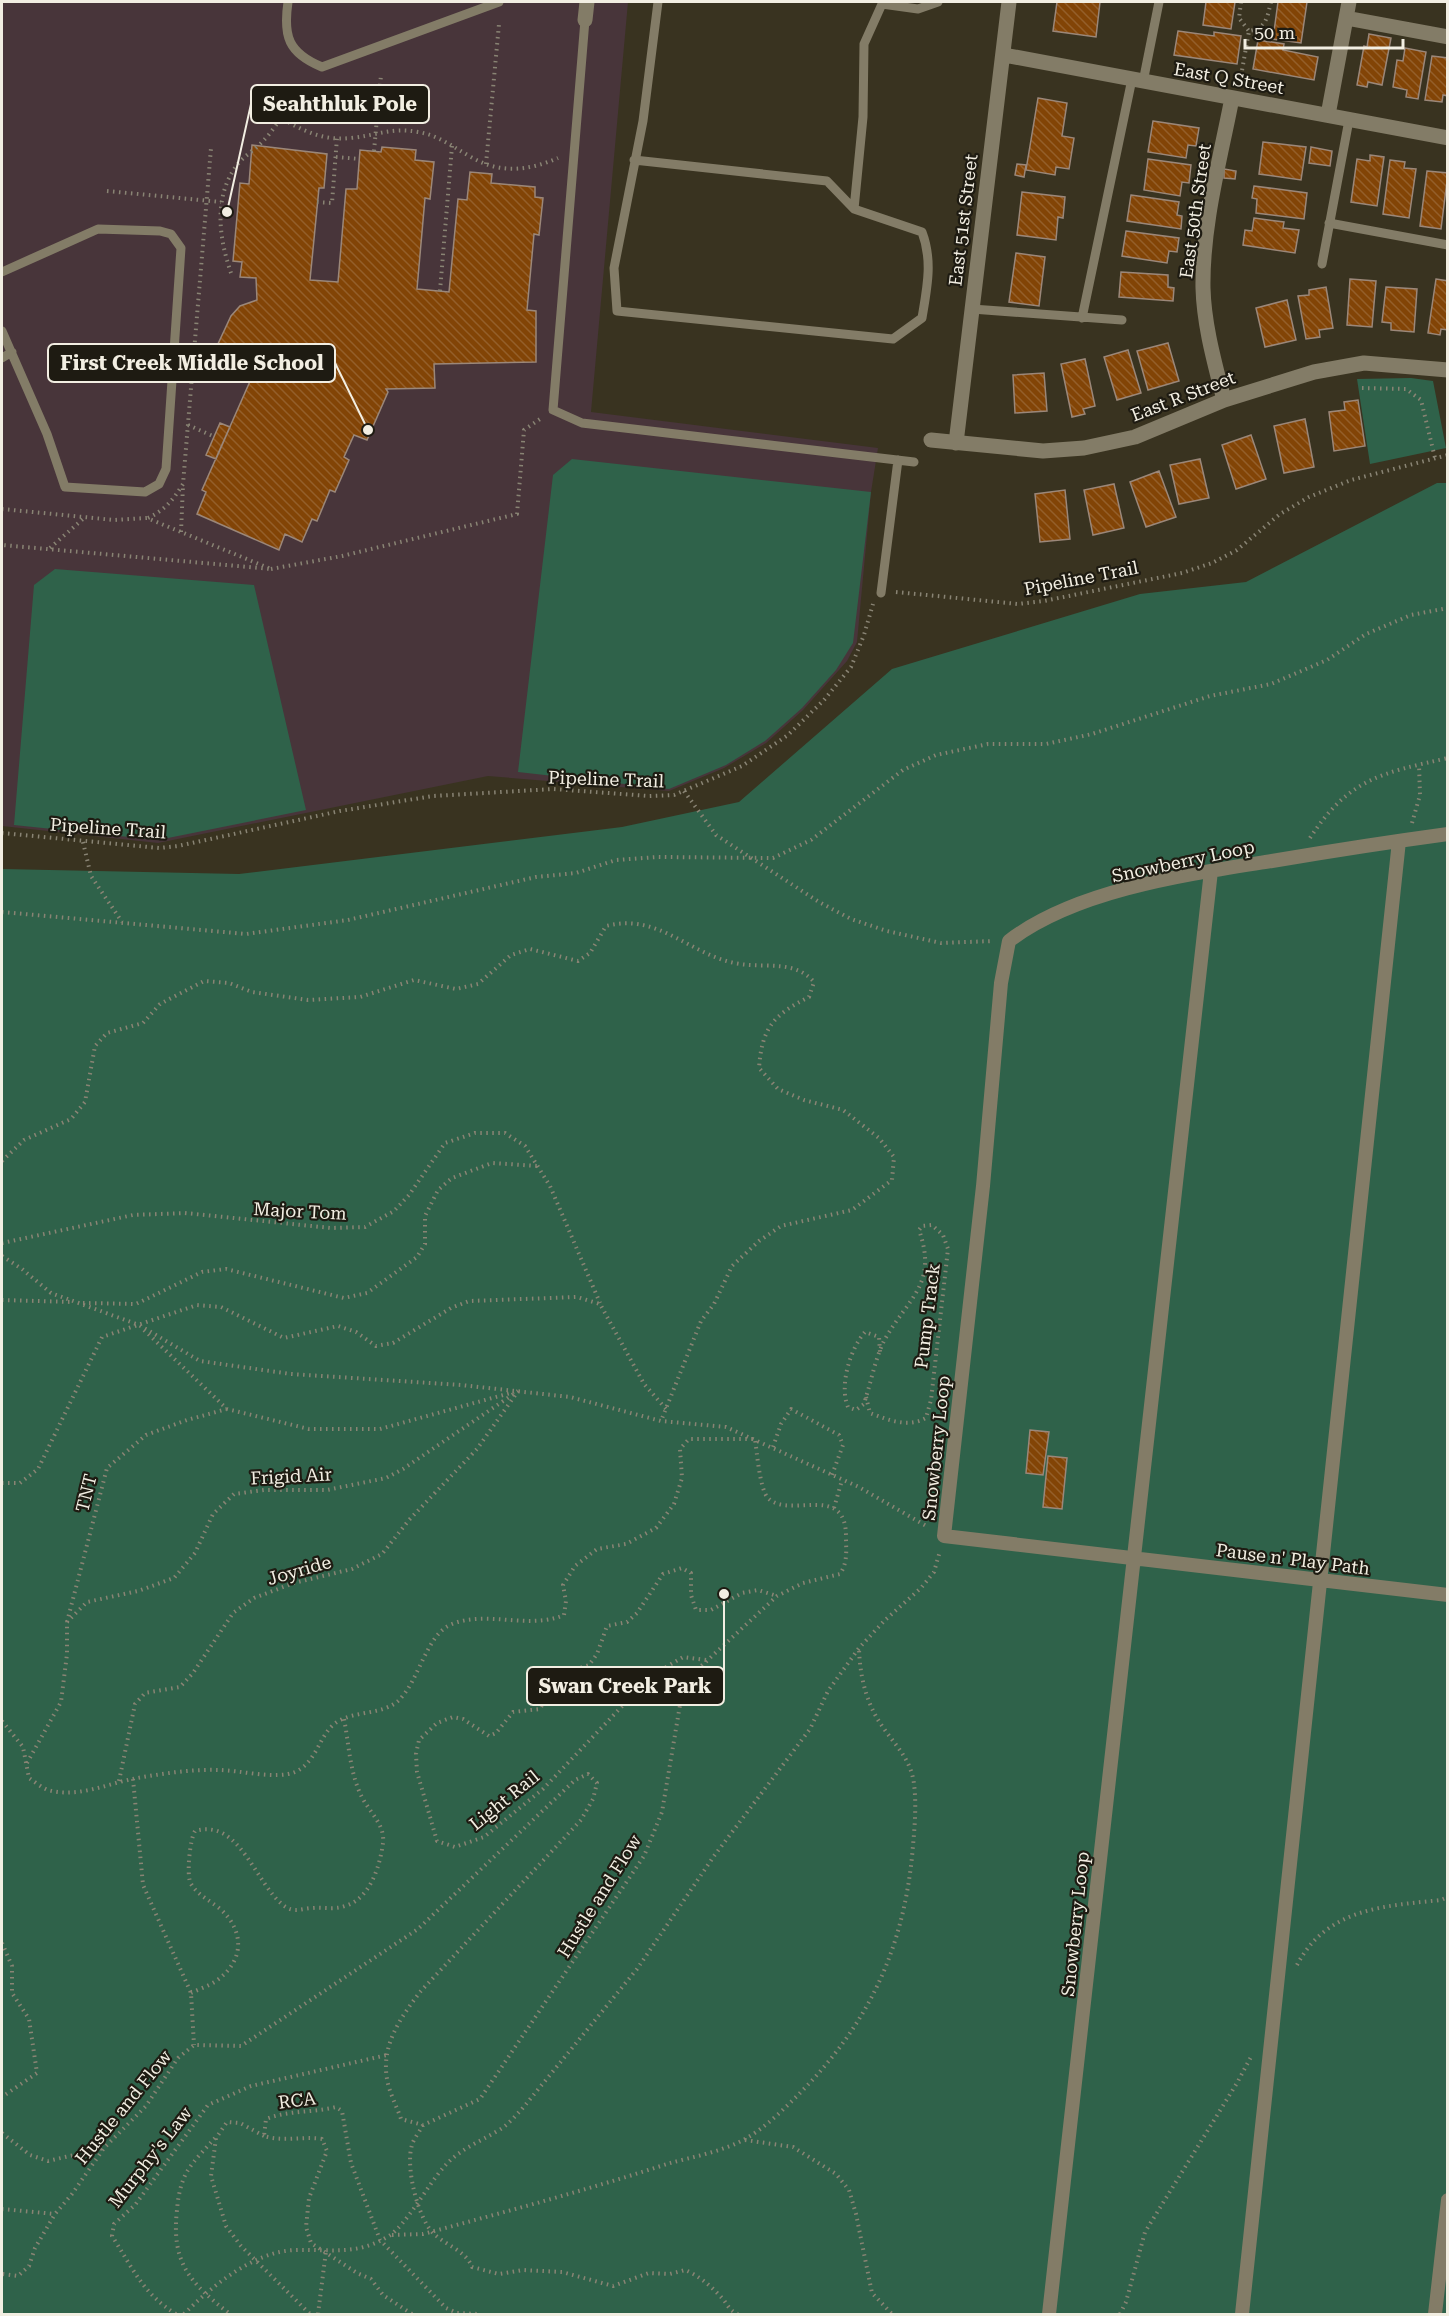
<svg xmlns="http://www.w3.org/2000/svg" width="1449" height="2316" viewBox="0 0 1449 2316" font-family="'Roboto Serif',serif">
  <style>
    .education { fill: #48353a }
    .green { fill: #2f624a }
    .building { fill: url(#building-back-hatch); stroke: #9b8779; stroke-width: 1.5 }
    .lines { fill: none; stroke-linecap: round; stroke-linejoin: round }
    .path { stroke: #898474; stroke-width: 4; stroke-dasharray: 1.5 4.5; stroke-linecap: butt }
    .service { stroke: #837c67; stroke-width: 9 }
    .pedestrian { stroke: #837c67; stroke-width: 14 }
    .minor { stroke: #837c67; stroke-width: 15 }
    .labels { text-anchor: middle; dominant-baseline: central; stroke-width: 4.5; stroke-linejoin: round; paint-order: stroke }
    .street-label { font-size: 18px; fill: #f2eee2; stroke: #1e1b12 }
    .leader { fill: none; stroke: #f2eee2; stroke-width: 2 }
    .callout-dot { fill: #f2eee2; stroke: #1e1b12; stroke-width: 2 }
    .callout { fill: #1e1b12; stroke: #f2eee2; stroke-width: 2 }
    .callout-label { font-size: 20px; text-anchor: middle; font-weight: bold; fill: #f2eee2 }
  </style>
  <defs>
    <pattern id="building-back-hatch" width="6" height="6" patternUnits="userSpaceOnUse" patternTransform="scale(1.5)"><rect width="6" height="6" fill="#824406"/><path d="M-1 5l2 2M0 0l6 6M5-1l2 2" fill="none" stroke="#945f2a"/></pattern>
  </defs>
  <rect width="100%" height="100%" fill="#393320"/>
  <!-- education -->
  <path class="education" d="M2,2H628L591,412L878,448L871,492L857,642L847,661L803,710L766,743L724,768L669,791L488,776L158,843L2,826Z"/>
  <!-- green -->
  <path class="green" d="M1411,378L1433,381L1446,448L1370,464L1357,379Z
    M572,459L871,492L853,643L836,670L802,708L765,741L726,765L669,789L518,772L553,475Z
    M1437,483H1447V2314H2V869L239,874L622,827L739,802L892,669L1140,594L1246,582Z
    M55,569L254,585L306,810L158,840L14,825L34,585Z"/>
  <!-- building -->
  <path class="building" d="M1057,2H1100L1096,37L1053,31Z
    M1206,2H1235L1231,29L1203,25Z
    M1278,2H1307L1301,43L1273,39Z
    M1178,31L1214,36V32L1241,36L1237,64L1174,55Z
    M1369,34L1391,38L1382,85L1368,82L1367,87L1357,85L1364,46L1367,47Z
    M1258,40L1284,44L1283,50L1318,57L1314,80L1253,69Z
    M1405,48L1426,52L1418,99L1406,97L1407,90L1393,87L1397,60L1403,61Z
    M1432,56L1448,58V96L1443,95L1442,102L1425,100Z
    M1038,98L1067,103L1062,136L1074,138L1069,169L1056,167L1055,175L1026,170Z
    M1153,121L1199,128L1196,146L1188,145L1186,158L1148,152Z
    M1263,142L1306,147L1301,180L1259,174Z
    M252,145L327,154L324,188H319L310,280L338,282L346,189H357L360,150L381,152L382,147L416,150L415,160L434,162L430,199L425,198L417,289L449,292L458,199L467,200L470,172L492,174L491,183L535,187V197L543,198L539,235L534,234L527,310L536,311V362L434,364L435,388L386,389L388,392L367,440L354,435L344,457L349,460L335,492L330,490L317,521L312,519L302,542L285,534L279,550L197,514L206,492L202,490L251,379H211L217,346L231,316L240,306L257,300L256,278L240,277L242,262L233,261L240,183L249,184Z
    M1311,147L1332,151L1330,166L1309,163Z
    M1370,155L1384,157L1377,206L1351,202L1357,159L1370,161Z
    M1148,159L1191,165L1189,183L1182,182L1180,196L1144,190Z
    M1390,160L1405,162L1404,168L1416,169L1409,218L1383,214Z
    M1017,164L1026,165L1024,177L1015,175Z
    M1224,169L1236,171L1235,179L1224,178Z
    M1427,171L1448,173L1441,229L1420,226Z
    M1254,186L1307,193L1304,219L1256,213L1257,199L1252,198Z
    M1022,192L1065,197L1063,218L1058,217L1056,240L1017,235Z
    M1131,195L1179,202L1177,215L1182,216L1181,229L1127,221Z
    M1254,218L1284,222L1283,228L1299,230L1295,253L1243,245L1245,230L1252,231Z
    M1126,231L1179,238L1177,252L1169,251L1167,263L1122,256Z
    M1016,253L1045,257L1039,306L1009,302Z
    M1121,272L1168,275V287L1174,288L1173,301L1119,297Z
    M1350,279L1376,281L1372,327L1347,325Z
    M1436,279L1448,281V330L1441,329L1440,335L1428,333Z
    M1326,287L1333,328L1319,330L1320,337L1306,339L1298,296L1309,295V290Z
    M1386,287L1417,289L1414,332L1391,330V323L1382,322Z
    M1287,300L1296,340L1265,347L1256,308Z
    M1168,343L1179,381L1148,390L1137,351Z
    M1128,350L1141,393L1117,400L1104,357Z
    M1085,359L1095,406L1083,409L1085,414L1072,417L1061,364Z
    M1044,373L1047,411L1015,413L1013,375Z
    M1358,400L1365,446L1334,451L1329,412L1345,410L1344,402Z
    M1305,419L1314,467L1284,473L1274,426Z
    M220,423L230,427L216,459L206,455Z
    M1251,435L1266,479L1236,489L1222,445Z
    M1200,459L1209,498L1179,504L1170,465Z
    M1159,471L1176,517L1146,527L1130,482Z
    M1114,484L1124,528L1093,535L1084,490Z
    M1065,490L1070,539L1040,542L1035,494Z
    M1030,1430L1049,1432L1043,1475L1026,1473Z
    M1048,1456L1067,1458L1062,1509L1043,1507Z"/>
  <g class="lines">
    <!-- path -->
    <path class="path" d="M1241,2L1239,18L1249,31
      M1241,76L1249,31C1267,28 1267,17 1271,2
      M374,151L381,75
      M336,157L360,159
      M486,164L499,24
      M107,191L221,202
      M317,202L332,203L337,138
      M231,273C219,238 213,197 237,165C244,156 256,149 264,140C270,134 276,125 281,118C303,131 324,141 350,138C375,136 391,127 418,132C438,135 453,147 471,157C500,174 528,171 558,158
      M440,291L452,146
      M1362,388L1406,389L1421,400L1435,458
      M188,425L215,437
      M2,509L114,520L147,518L271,569L2,545
      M148,518C165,510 173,500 183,484L211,148
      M181,532L183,485
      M50,548L84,518
      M271,569L342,556L517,514L524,430L543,417
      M896,592L1018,604L1044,601L1182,573L1212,563L1237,550L1280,514L1309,497L1351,480L1448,455
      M684,791L716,835L819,902L851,919L887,931L941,943L993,941
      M1412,823L1420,795L1419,765
      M2,833L159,848L178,846L340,811L433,796L553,789L649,796L674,795L742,766L788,735L824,700L851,667L864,635L873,604
      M1310,838C1349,778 1382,773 1448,758
      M83,842L91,876L122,922
      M2,912L246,934L348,920L536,877L576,873L616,860L658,857L773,858L811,840L903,770L936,755L988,744H1046L1092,734L1210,696L1271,684L1327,660L1366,634L1411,615L1448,608
      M2,1161L24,1140L71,1119L85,1102L95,1046L107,1033L143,1023L160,1004L204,981L229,983L252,992L308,1000L360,997L414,980L456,989L478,984L511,955L530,949L578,961L590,953L606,926C660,912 691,957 740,964C767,968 795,960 814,982L809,997C773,1015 762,1028 759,1068L778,1089L804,1100L843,1110L879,1138L894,1157L892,1180L852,1210L781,1226L759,1241L732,1266L714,1304L701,1321L661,1421
      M2,1243L133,1215L185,1213L331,1228L365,1227L394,1211L409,1195L445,1143L475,1133H505L525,1146L550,1186L600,1303
      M2,1256L22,1269L51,1293L139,1325L200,1361L291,1374L461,1385L570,1397L661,1421L726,1427L859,1487L928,1527
      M2,1300L73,1302
      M83,1303L136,1304L202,1272L226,1269L344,1298L367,1293L417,1257L425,1244V1216L438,1190L452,1178L492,1163L538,1166
      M144,1330L227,1409L309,1429H380L514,1392
      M866,1397L870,1413C888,1420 908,1428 926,1418L931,1400L948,1249L943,1235L932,1225L922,1226L919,1230C938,1284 909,1297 885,1339C876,1356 872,1378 866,1397L864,1404L856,1410L848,1407C839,1386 850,1349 865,1332L879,1337L880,1352
      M773,1447L781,1424L791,1409L839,1435L843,1445L832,1475
      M2,1483H20L38,1469L102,1337L197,1305L221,1307L284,1338L338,1326L356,1332L376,1346L393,1343L451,1308L469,1301L577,1297L600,1304L644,1384L666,1409
      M834,1508L842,1480
      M67,1622L107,1468L146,1435L187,1420L227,1409
      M706,1660L683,1657L651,1676L543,1789L484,1837L455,1847L437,1841L417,1772L416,1754L419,1740L437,1723L453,1717L463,1719L489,1736L496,1733L513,1712L540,1709L558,1675L589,1665L597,1654L607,1626L627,1622L637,1613L663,1574L682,1568L691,1573V1595L696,1610H711L742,1593L758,1590L777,1596
      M2,1721L23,1747L29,1778C35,1782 42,1788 48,1790C77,1798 104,1785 132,1779C160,1774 190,1769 218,1770C239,1770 276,1780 295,1772C315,1763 318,1741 331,1727C348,1709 379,1717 398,1701C419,1682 426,1634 452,1624C487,1610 529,1630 564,1615L566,1601L563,1585L575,1566L597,1549L626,1544L656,1528L674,1504L682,1478L680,1449L689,1439H755C757,1453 760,1490 768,1498C789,1520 847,1481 846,1538C846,1550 848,1562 840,1574L803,1583L777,1596L698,1669L681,1699L662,1812L644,1856L480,2099L423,2125L401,2119C397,2107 389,2092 387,2079C381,2045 401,2017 420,1992L581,1820L593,1799L597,1783L588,1774L575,1780L418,1929L241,2046L194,2045L178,2058L146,2106L104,2148L72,2194L55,2214L35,2248L29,2266L18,2276L2,2274
      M27,1763L61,1702L67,1654V1622L87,1602L138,1591L174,1578L195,1553L213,1514L234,1494L264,1490H327L386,1478L403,1469L518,1391
      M133,1779L143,1885L191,1993L194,2045
      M119,1781L135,1704L145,1693L180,1687L193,1673L233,1613L254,1598L294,1583L352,1569L382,1554L409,1520L477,1449L516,1394
      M2,1943L12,1966V1993L29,2019L37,2073L2,2097
      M1297,1965C1327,1908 1384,1906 1441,1900L1448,1897
      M191,1993C199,1989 209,1986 216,1981C245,1961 245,1930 219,1908C209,1900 198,1895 191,1884C186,1876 190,1839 195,1831C240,1818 255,1883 283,1905C294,1914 302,1908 313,1908C324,1907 334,1910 345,1906C370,1899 380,1866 383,1843C385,1825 371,1814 363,1799C350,1776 349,1744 344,1719
      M423,2125C420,2131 414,2138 412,2145C405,2167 418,2219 434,2234C447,2246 466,2251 472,2267L499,2274L523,2270L562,2272L613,2286L649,2273L670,2274L685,2270C698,2275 711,2286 721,2297C728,2304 728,2310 738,2314
      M2,2133L30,2155L48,2161L104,2148
      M264,2136L240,2123L227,2122L216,2138L211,2176L226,2226L241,2246L310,2314
      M215,2138C206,2148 195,2159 188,2170C181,2181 178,2197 177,2210C171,2263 190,2283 230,2314
      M745,2140L793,2147L836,2174L849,2190L856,2214L872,2293L892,2314
      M2,2209L55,2214
      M392,2235L423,2234C505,2212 587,2190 667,2164C691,2157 722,2152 745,2139C765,2128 784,2109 800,2093C868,2024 902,1952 912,1857C914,1833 917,1808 914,1784C911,1759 895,1745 882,1726C866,1703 860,1676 859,1649
      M176,2314C143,2294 132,2267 112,2236L114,2224L135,2205L208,2105L251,2086L387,2055
      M184,2314C212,2286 254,2251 296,2250C331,2249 356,2256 389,2236C406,2225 428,2185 443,2168C459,2149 478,2143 499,2130C508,2125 515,2116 522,2109L637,1969L714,1856L810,1729L828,1691L859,1648L885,1620L921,1588L934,1572L940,1551
      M318,2314L326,2251
      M412,2314L383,2295L371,2279L357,2273L311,2243L306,2227L309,2198L327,2151L322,2139C302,2136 283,2142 264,2136L266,2119C289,2110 312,2113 336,2107L342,2111L351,2163L380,2240L446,2308L457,2313L479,2314
      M1120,2314L1126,2302L1145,2232L1237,2083L1252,2055"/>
    <!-- service -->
    <path class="service" d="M288,2C283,36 288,53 322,67L499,2
      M585,20L553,410L582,423L914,462
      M1143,82L1159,2
      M634,160L827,181L854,209L922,232C933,261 927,288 922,318L893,339L617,311L614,268L643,121L658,2
      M854,209L863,117L864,44L882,4L918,9L938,2
      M1329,223L1448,245
      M1322,264L1349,120
      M2,272L98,229L160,231L171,234L181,248L166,469L159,484L145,492L65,487L47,434L2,331
      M972,309L1122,320
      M1082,318L1132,79
      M2,358L12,352
      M881,593L898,460"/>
    <!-- pedestrian -->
    <path class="pedestrian" d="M1448,834C1389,842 1331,851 1272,861C1190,874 1077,889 1009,941L1001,983L983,1186L944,1536L1448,1595
      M1049,2314L1211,871
      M1242,2314L1399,841
      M1435,2314L1448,2200"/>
    <!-- minor -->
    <path class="minor" d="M1346,18L1448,37
      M585,20L587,2
      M1004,55L1448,138
      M1328,115L1349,2
      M1224,400C1215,364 1204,326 1203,288C1202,225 1220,160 1232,98
      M931,440L1043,451L1084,448L1135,437L1224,400L1314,372L1364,363L1448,370
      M956,443L1009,2"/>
  </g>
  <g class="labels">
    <!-- street labels -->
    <g class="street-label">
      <text transform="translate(1229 78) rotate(10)">East Q Street</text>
      <text transform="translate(1195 211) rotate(-82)">East 50th Street</text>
      <text transform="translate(963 220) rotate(-83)">East 51st Street</text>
      <text transform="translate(1183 396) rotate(-21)">East R Street</text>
      <text transform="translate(1081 578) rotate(-11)">Pipeline Trail</text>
      <text transform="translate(606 779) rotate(2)">Pipeline Trail</text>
      <text transform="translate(108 828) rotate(4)">Pipeline Trail</text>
      <text transform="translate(1183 861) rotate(-12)">Snowberry Loop</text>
      <text transform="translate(300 1211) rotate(3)">Major Tom</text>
      <text transform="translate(927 1316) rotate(-83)">Pump Track</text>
      <text transform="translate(936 1448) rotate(-84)">Snowberry Loop</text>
      <text transform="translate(291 1476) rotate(-3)">Frigid Air</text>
      <text transform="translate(86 1493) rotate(-76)">TNT</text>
      <text transform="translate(1293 1559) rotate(7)">Pause n' Play Path</text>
      <text transform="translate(299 1570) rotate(-16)">Joyride</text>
      <text transform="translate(504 1800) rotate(-39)">Light Rail</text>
      <text transform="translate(599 1896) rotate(-58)">Hustle and Flow</text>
      <text transform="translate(1075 1924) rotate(-84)">Snowberry Loop</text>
      <text transform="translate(297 2100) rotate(-7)">RCA</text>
      <text transform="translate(123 2107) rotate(-51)">Hustle and Flow</text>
      <text transform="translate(150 2157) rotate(-52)">Murphy's Law</text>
    </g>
  </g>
  <!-- callouts -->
  <path class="leader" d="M227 212L251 104M368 430L335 363M724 1594L724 1686"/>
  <g class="callout-dot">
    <circle cx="227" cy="212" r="6"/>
    <circle cx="368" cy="430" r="6"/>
    <circle cx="724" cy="1594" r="6"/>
  </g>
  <g class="callout">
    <rect x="251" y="85" width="178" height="38" rx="6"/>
    <rect x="48" y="344" width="287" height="38" rx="6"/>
    <rect x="527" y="1667" width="197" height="38" rx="6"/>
  </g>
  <g class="callout-label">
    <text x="340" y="111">Seahthluk Pole</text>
    <text x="192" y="370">First Creek Middle School</text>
    <text x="625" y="1693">Swan Creek Park</text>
  </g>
  <!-- border -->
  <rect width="1449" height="2316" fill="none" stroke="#f2eee2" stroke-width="6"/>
  <!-- scale -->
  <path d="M1245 39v9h158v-9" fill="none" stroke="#f2eee2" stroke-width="3"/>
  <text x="1254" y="39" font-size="18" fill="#f2eee2" stroke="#1e1b12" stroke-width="4.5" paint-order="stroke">50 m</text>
</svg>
